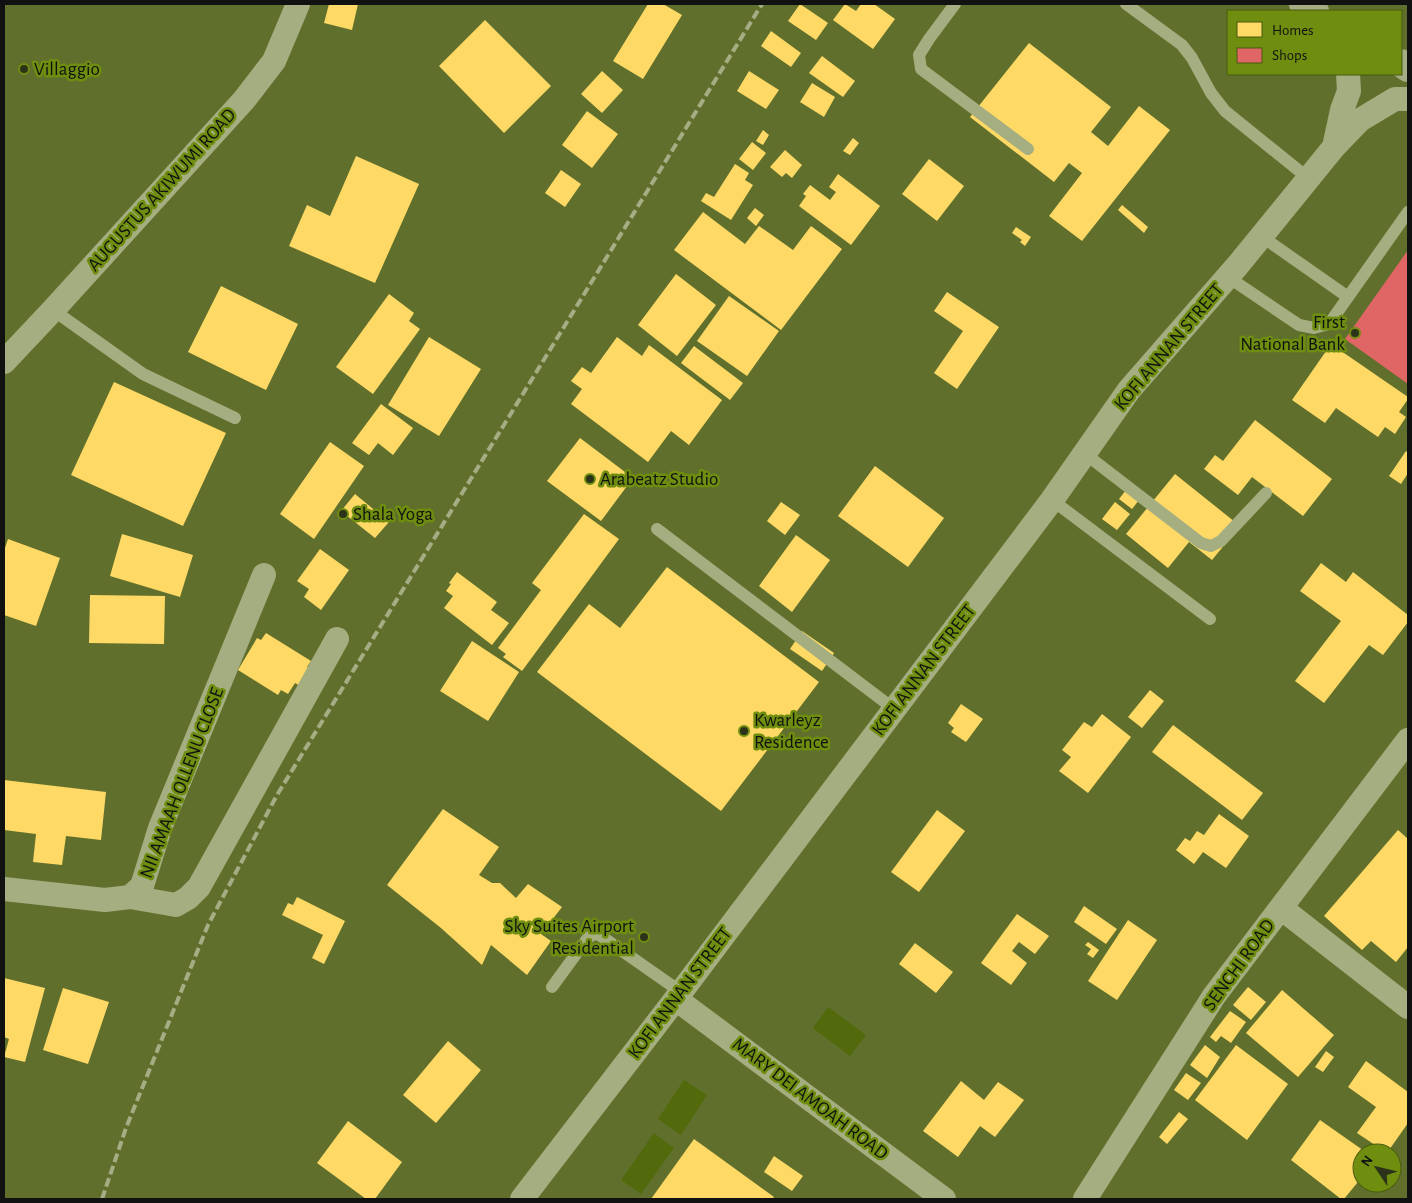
<svg xmlns="http://www.w3.org/2000/svg" width="1412" height="1203" viewBox="0 0 1412 1203" font-family="'Alegreya Sans',sans-serif">
  <style>
    .water { fill: #52690c }
    .homes { fill: #ffd966 }
    .shops { fill: #e06666 }
    .lines { fill: none; stroke-linecap: round; stroke-linejoin: round }
    .lane { stroke: #a4ae80; stroke-width: 12 }
    .street { stroke: #a4ae80; stroke-width: 24 }
    .highway { stroke: #a4ad83; stroke-width: 28 }
    .rail { stroke: #a4ad83; stroke-width: 4; stroke-dasharray: 9 4; stroke-linecap: butt }
    .poi-dot { fill: #2d321a; stroke: #6f8d0f; stroke-width: 2 }
    .labels { text-anchor: middle; dominant-baseline: central; stroke-width: 5; stroke-linejoin: round; paint-order: stroke }
    .poi-label { font-size: 19px; fill: #111; stroke: #6f8d0f; text-anchor: start }
    .street-label { font-size: 19px; fill: #111; stroke: #6f8d0f }
  </style>
  <rect width="100%" height="100%" fill="#60702c"/>
  <!-- water -->
  <path class="water" d="M828,1007L866,1035L850,1056L813,1028Z
    M684,1080L707,1095L681,1135L658,1119Z
    M654,1133L674,1148L641,1194L621,1180Z"/>
  <!-- homes -->
  <path class="homes" d="M329,4H358L352,30L324,23Z
    M648,4H663L682,15L643,79L613,61Z
    M800,4L828,23L816,40L788,21Z
    M845,4L856,11L861,4H874L895,19L873,49L833,20Z
    M485,20L551,86L504,133L439,66Z
    M771,31L801,53L791,67L761,46Z
    M1029,43L1111,107L1091,132L1108,146L1139,106L1170,130L1082,241L1049,216L1082,173L1069,163L1054,182L970,117Z
    M822,56L855,81L843,97L809,73Z
    M602,71L623,90L602,113L581,94Z
    M749,71L779,90L766,109L737,91Z
    M812,83L835,97L824,117L800,102Z
    M587,111L618,134L592,168L562,145Z
    M763,130L769,135L763,145L756,141Z
    M853,138L859,143L850,155L843,151Z
    M752,142L766,153L753,170L739,159Z
    M785,150L802,165L792,178L786,173L782,177L770,167Z
    M356,156L419,184L375,283L289,246L307,205L330,216Z
    M929,159L964,186L937,221L902,194Z
    M735,164L749,173L745,180L753,185L731,220L701,201L706,193L714,197Z
    M561,170L581,184L565,207L545,193Z
    M838,174L880,206L851,245L799,206L806,196L803,194L810,185L830,200L836,192L829,187Z
    M1122,205L1148,227L1144,233L1118,210Z
    M755,208L764,215L756,226L747,218Z
    M703,212L745,244L759,226L793,250L811,226L842,249L781,330L674,250Z
    M1016,227L1031,237L1025,246L1020,242L1022,240L1012,233Z
    M676,274L716,305L677,356L638,325Z
    M221,286L298,324L266,390L188,352Z
    M947,292L999,327L957,389L934,373L963,331L934,311Z
    M389,294L414,313L409,321L420,329L373,394L336,367Z
    M729,296L779,331L747,376L697,341Z
    M429,337L481,369L439,436L388,405Z
    M617,337L642,356L649,345L722,400L689,445L671,431L648,462L571,404L582,389L571,381L582,367L591,373Z
    M1331,344L1408,397V399L1399,412L1406,417L1395,434L1385,427L1378,437L1336,408L1325,423L1292,400Z
    M694,346L743,383L730,400L681,363Z
    M114,382L226,433L183,526L71,475Z
    M381,404L413,428L393,455L378,443L369,455L352,443Z
    M1255,420L1332,479L1303,516L1252,477L1238,495L1204,469L1215,455L1223,461Z
    M580,438L633,478L601,521L547,481Z
    M330,442L364,466L314,539L280,514Z
    M1406,451L1408,453V473L1401,484L1389,476Z
    M875,466L944,518L908,567L838,516Z
    M1175,474L1240,526L1212,560L1189,542L1168,568L1126,534Z
    M1130,485L1143,495L1132,509L1119,499Z
    M355,494L389,522L375,538L341,511Z
    M781,502L800,515L785,535L767,521Z
    M1115,502L1130,514L1117,530L1102,519Z
    M584,514L619,539L522,671L503,657L506,654L498,648L541,590L532,583Z
    M122,534L193,555L180,597L110,576Z
    M796,535L830,560L792,612L759,586Z
    M8,539L60,558L36,626L4,615V551Z
    M320,549L349,570L321,610L304,597L309,589L297,581Z
    M1321,563L1346,582L1353,572L1408,615V622L1383,655L1369,645L1324,703L1295,681L1341,621L1300,591Z
    M667,567L819,682L721,811L537,672L589,604L620,628Z
    M457,572L497,602L491,610L509,623L492,645L444,608L453,596L446,591L451,584L449,583Z
    M90,595L165,596L164,644L89,643Z
    M802,631L834,653L822,671L790,649Z
    M266,633L311,661L307,667L311,669L300,686L295,683L288,694L281,690L278,695L238,670L257,638L261,640Z
    M472,641L519,672L488,721L440,691Z
    M1150,690L1164,701L1142,728L1128,717Z
    M961,704L983,719L966,742L951,732L954,728L948,723Z
    M1102,714L1131,737L1088,793L1059,771L1071,757L1062,750L1084,722L1092,727Z
    M1173,725L1263,793L1242,820L1152,752Z
    M4,780L106,792L101,840L66,836L62,865L33,862L36,834L4,830Z
    M443,809L499,847L479,875L492,883H500L516,898L528,884L562,907L541,934L551,941L527,975L491,945L482,965L441,928L387,885Z
    M937,810L965,831L919,892L891,872Z
    M1219,814L1249,836L1226,868L1203,852L1194,864L1176,850L1185,838L1190,841L1197,831L1204,835Z
    M1398,830L1408,839V947L1396,962L1371,941L1362,950L1324,916Z
    M297,897L345,921L324,964L312,958L323,935L282,915L288,903L293,905Z
    M1084,906L1117,929L1106,944L1074,922Z
    M1017,914L1049,936L1035,954L1019,942L1012,951L1027,963L1011,985L981,963Z
    M1128,920L1157,940L1117,1000L1088,981Z
    M1088,942L1099,950L1093,958L1087,954L1091,949L1085,945Z
    M915,943L953,972L936,993L899,964Z
    M4,978L45,988L25,1062L4,1057L9,1039L4,1037Z
    M1248,987L1266,1002L1251,1020L1233,1005Z
    M63,988L109,1002L88,1064L43,1050Z
    M1282,990L1334,1035L1298,1077L1246,1033Z
    M1230,1011L1246,1022L1231,1043L1221,1036L1216,1042L1210,1037Z
    M448,1041L481,1070L436,1123L403,1095Z
    M1205,1045L1220,1057L1207,1078L1190,1065Z
    M1236,1045L1288,1084L1247,1140L1195,1100Z
    M1326,1051L1334,1057L1323,1072L1315,1067Z
    M1366,1061L1408,1092V1123L1387,1153L1357,1133L1376,1107L1348,1087Z
    M1186,1073L1201,1083L1188,1100L1174,1090Z
    M961,1081L984,1100L998,1082L1024,1100L995,1137L980,1126L958,1157L923,1131Z
    M1179,1112L1188,1119L1167,1144L1159,1137Z
    M1320,1120L1367,1153H1362V1177L1344,1199H1341L1291,1160Z
    M348,1121L402,1162L375,1199H366L317,1163Z
    M694,1139L774,1197L772,1199H651Z
    M774,1156L803,1176L792,1191L764,1172Z"/>
  <!-- shops -->
  <path class="shops" d="M1408,250V384L1345,339Z"/>
  <g class="lines">
    <!-- lane -->
    <path class="lane" d="M955,4L929,39L919,55L921,69L1028,149
      M1126,4L1182,45L1192,58L1211,93L1225,111L1308,178
      M1261,236L1348,297
      M1228,277L1299,325L1314,328L1329,324L1408,212
      M53,310L143,374L235,418
      M1084,453L1201,543L1211,546L1221,541L1266,493
      M1052,500L1210,619
      M657,529L894,709
      M552,987L587,939L592,935L598,934L681,992"/>
    <!-- street -->
    <path class="street" d="M1334,147L1342,110L1349,91L1348,74
      M4,362L53,310L244,100L274,61L298,4
      M4,889L105,900L130,897L142,886L160,828L264,575
      M130,897L176,905L188,898L199,887L337,639
      M1281,908L1408,1007
      M676,999L944,1199
      M522,1199L681,992L1052,500L1129,390L1238,265L1334,147L1360,120L1395,99H1408
      M1085,1199L1214,996L1408,740"/>
    <!-- highway -->
    <path class="highway" d="M1303,4L1315,11
      M1401,63L1408,68"/>
    <!-- rail -->
    <path class="rail" d="M102,1199L126,1128L208,925L277,795L762,4"/>
  </g>
  <!-- markers -->
  <g class="poi-dot">
    <circle cx="24" cy="69" r="5"/>
    <circle cx="1355" cy="333" r="5"/>
    <circle cx="590" cy="479" r="5"/>
    <circle cx="343" cy="514" r="5"/>
    <circle cx="744" cy="731" r="5"/>
    <circle cx="644" cy="937" r="5"/>
  </g>
  <g class="labels">
    <!-- poi labels -->
    <g class="poi-label">
      <text x="34" y="69">Villaggio</text>
      <text x="1345" y="322" text-anchor="end">First<tspan x="1345" dy="22">National Bank</tspan></text>
      <text x="600" y="479">Arabeatz Studio</text>
      <text x="353" y="514">Shala Yoga</text>
      <text x="754" y="720">Kwarleyz<tspan x="754" dy="22">Residence</tspan></text>
      <text x="634" y="926" text-anchor="end">Sky Suites Airport<tspan x="634" dy="22">Residential</tspan></text>
    </g>
    <!-- street labels -->
    <g class="street-label">
      <text transform="translate(162 190) rotate(-48)">AUGUSTUS AKIWUMI ROAD</text>
      <text transform="translate(1169 347) rotate(-50)">KOFI ANNAN STREET</text>
      <text transform="translate(924 670) rotate(-53)">KOFI ANNAN STREET</text>
      <text transform="translate(182 783) rotate(-69)">NII AMAAH OLLENU CLOSE</text>
      <text transform="translate(1239 965) rotate(-54)">SENCHI ROAD</text>
      <text transform="translate(680 993) rotate(-53)">KOFI ANNAN STREET</text>
      <text transform="translate(810 1099) rotate(37)">MARY DEI AMOAH ROAD</text>
    </g>
  </g>
  <!-- border -->
  <rect width="1412" height="1203" fill="none" stroke="#111111" stroke-width="10"/>
  <!-- legend -->
  <rect x="1227" y="10" width="175" height="65" fill="#6f8d0f" stroke="#495b10"/>
  <rect x="1237" y="22" width="25" height="15" fill="#ffd966" stroke="#495b10"/>
  <text x="1272" y="35" font-size="15" fill="#111111">Homes</text>
  <rect x="1237" y="48" width="25" height="15" fill="#e06666" stroke="#495b10"/>
  <text x="1272" y="60" font-size="15" fill="#111111">Shops</text>
  <!-- north arrow -->
  <g transform="translate(1377 1168) rotate(305)"><circle r="24" fill="#6f8d0f" stroke="#495b10"/>
  <path d="M0-4L9 19L0 12L-9 19Z" fill="#2d321a"/>
  <text y="-8" font-size="14" font-weight="bold" text-anchor="middle" fill="#111111">N</text>
  </g>
</svg>
